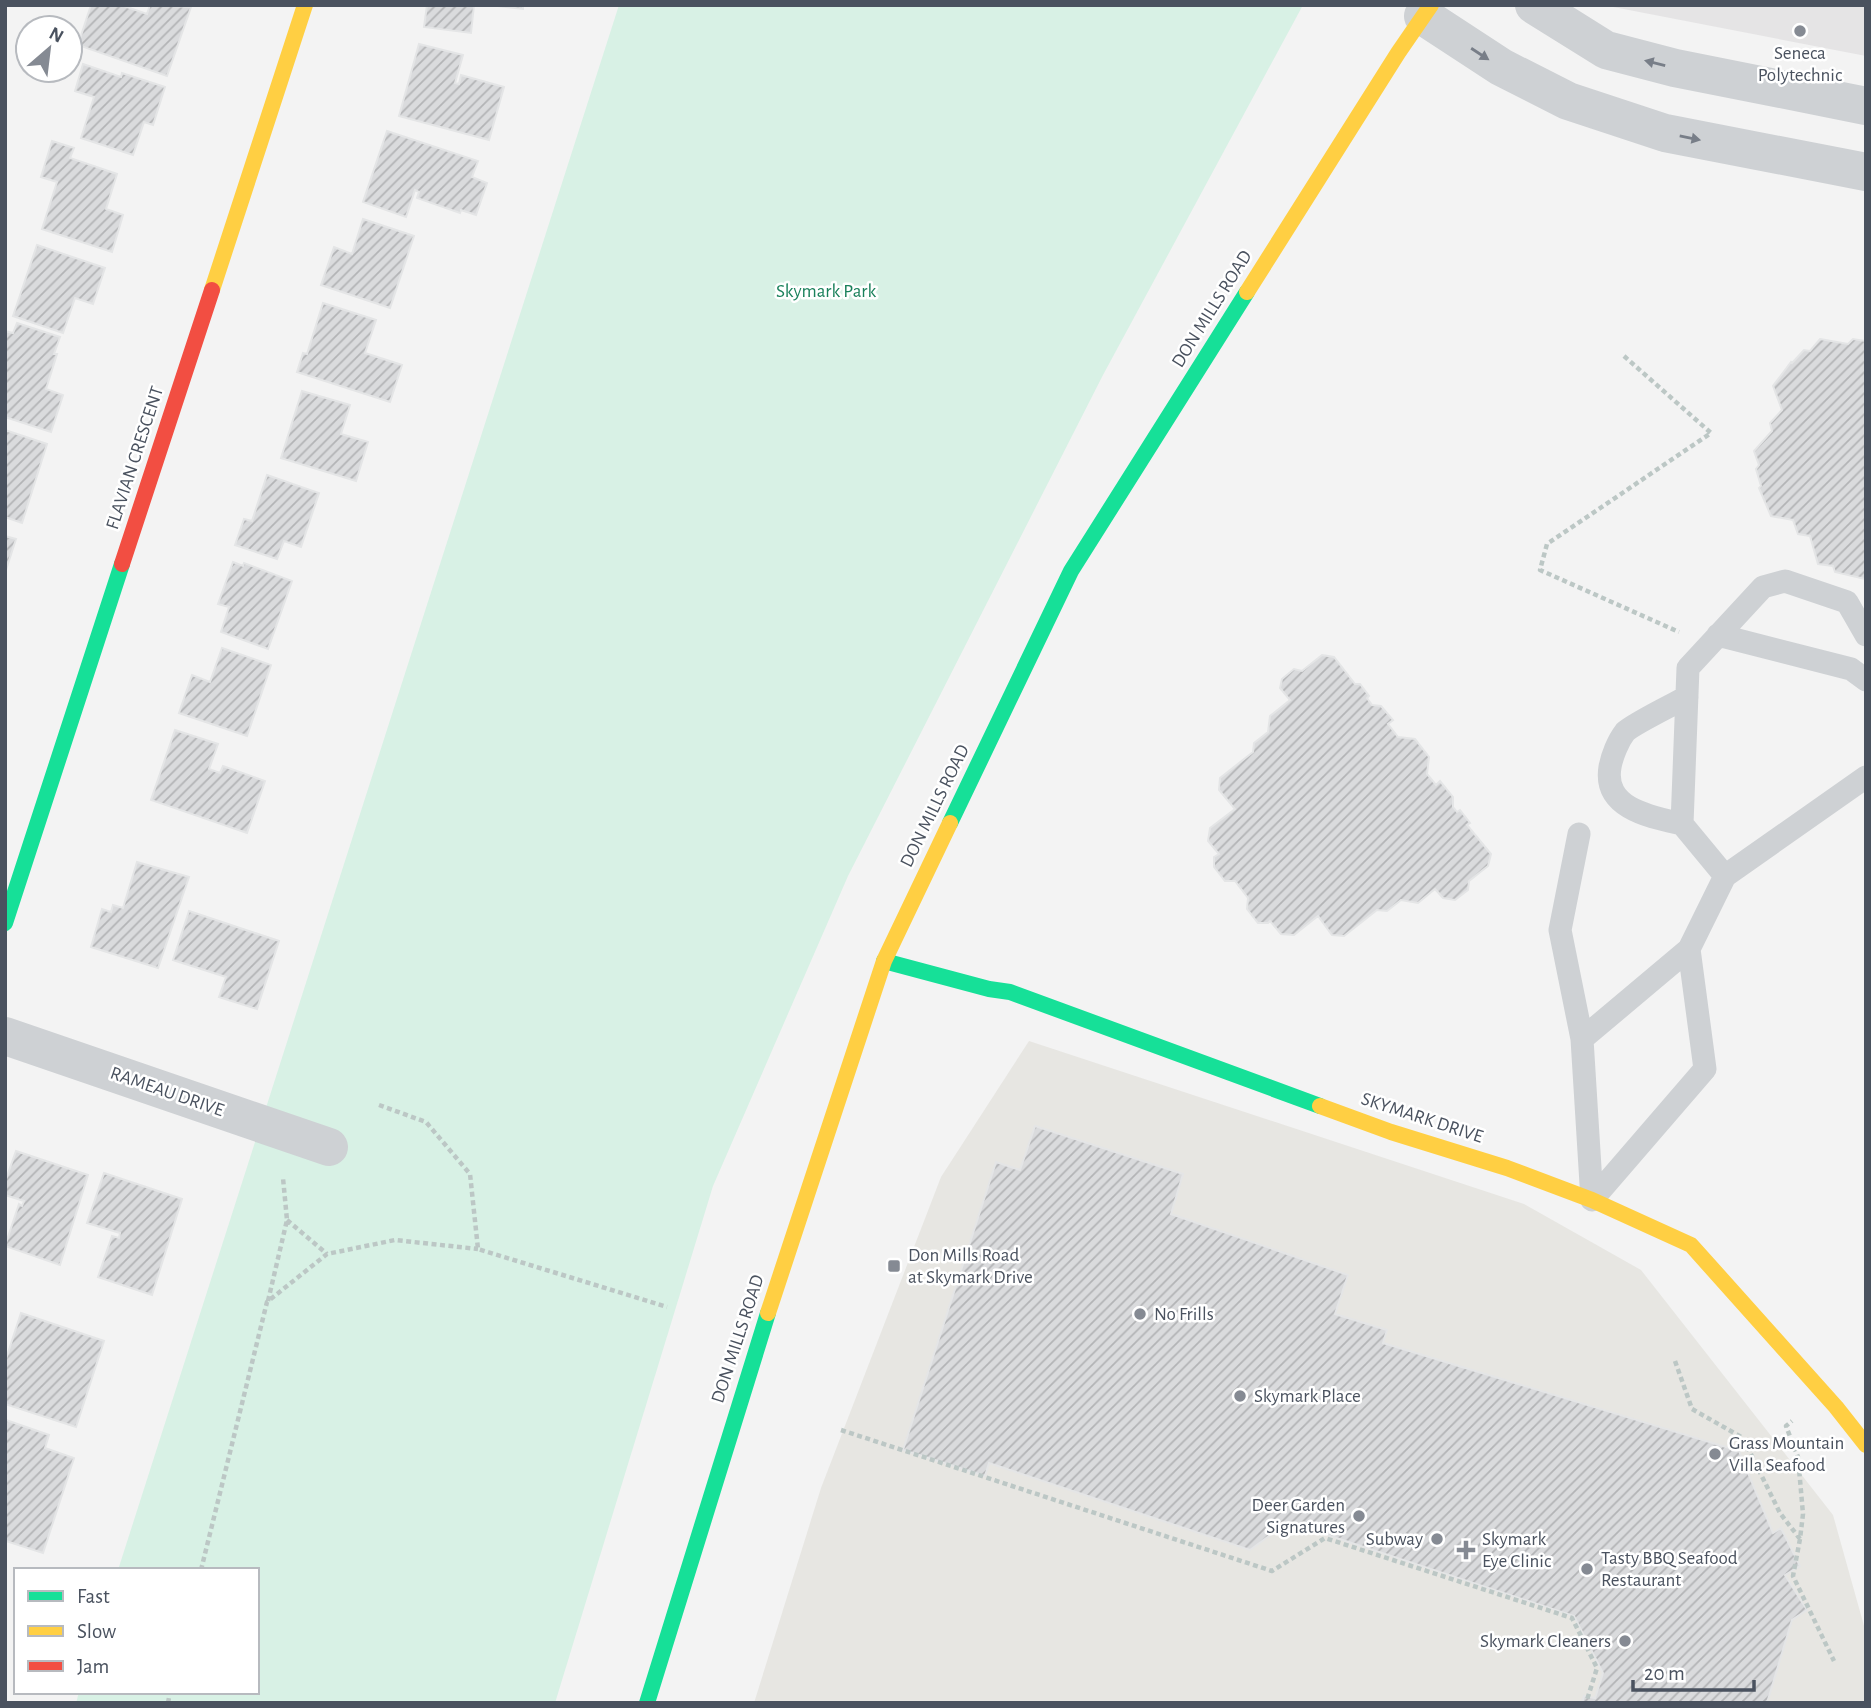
<svg xmlns="http://www.w3.org/2000/svg" width="1871" height="1708" viewBox="0 0 1871 1708" font-family="'Alegreya Sans',sans-serif">
  <style>
    .commercial { fill: #e7e6e2 }
    .education { fill: #e5e4e5 }
    .park { fill: #d8f1e5 }
    .building { fill: url(#building-hatch); stroke: #e4e5e6; stroke-width: 2 }
    .lines { fill: none; stroke-linecap: round; stroke-linejoin: round }
    .path { stroke: #bcc7c5; stroke-width: 4.5; stroke-dasharray: 5 3.5; stroke-linecap: butt }
    .lane { stroke: #ced1d4; stroke-width: 23 }
    .street { stroke: #ced1d4; stroke-width: 38 }
    .fast { stroke: #16e098; stroke-width: 16 }
    .slow { stroke: #ffcf43; stroke-width: 16 }
    .jam { stroke: #f24e42; stroke-width: 16 }
    .oneway { fill: #787e88 }
    .poi-dot { fill: #858a93; stroke: #fff; stroke-width: 2.5 }
    .labels { text-anchor: middle; dominant-baseline: central; stroke-width: 5; stroke-linejoin: round; paint-order: stroke }
    .poi-label { font-size: 19px; fill: #4a525f; stroke: #fff; text-anchor: start }
    .park-label { font-size: 19px; fill: #1a815b; stroke: #fff }
    .street-label { font-size: 19px; fill: #4a525f; stroke: #fff }
  </style>
  <defs>
    <pattern id="building-hatch" width="6" height="6" patternUnits="userSpaceOnUse" patternTransform="scale(1.75)"><rect width="6" height="6" fill="#dadbdd"/><path d="M-1 1l2-2M0 6l6-6M5 7l2-2" fill="none" stroke="#b3b4b6"/></pattern>
  </defs>
  <rect width="100%" height="100%" fill="#f3f3f3"/>
  <!-- commercial -->
  <path class="commercial" d="M1029,1041L1524,1204L1641,1270L1833,1515L1866,1633V1703H754L821,1488L941,1177Z"/>
  <!-- education -->
  <path class="education" d="M1603,5H1866V56Z"/>
  <!-- park -->
  <path class="park" d="M619,5H1303L1103,375L848,876L713,1186L555,1703H76L79,1692H257V1570H118Z"/>
  <!-- building -->
  <path class="building" d="M91,5H121L147,14L150,5L191,7L167,76L78,45Z
    M427,5H474L471,33L424,27Z
    M489,5H523V9Z
    M419,44L463,55L455,83L459,84L461,75L504,87L489,140L399,116Z
    M83,64L121,77L122,73L165,87L153,125L144,122L133,155L81,138L94,97L75,91Z
    M387,131L478,161L472,177L487,183L476,215L461,210L460,213L417,198L419,192L415,190L406,217L363,202Z
    M52,141L74,148L70,158L117,174L106,209L123,215L112,252L42,229L57,182L41,177Z
    M363,219L414,236L390,308L321,285L334,247L352,254Z
    M37,245L105,268L93,304L75,298L63,333L13,316Z
    M323,303L376,320L365,353L402,365L390,402L297,372L303,353L307,354Z
    M17,323L60,337L54,354H57L46,389L63,395L51,432L5,417V331L13,333Z
    M1820,339L1848,344L1853,339L1866,341L1865,579L1835,572L1833,566L1818,564L1810,536L1798,534L1793,520L1771,516L1759,488L1761,486L1756,469L1759,465L1754,451L1772,431L1770,423L1782,410L1773,386L1791,362L1792,363L1804,350L1810,351Z
    M302,391L350,405L341,434L368,442L356,481L281,458Z
    M5,430L47,444L22,523L5,517Z
    M267,475L319,493L301,547L284,541L277,559L235,545L244,519L252,521Z
    M5,536L16,539L5,573Z
    M233,562L243,566L244,563L292,581L268,649L221,632L229,607L218,604Z
    M222,648L271,665L247,736L179,713L192,675L210,682Z
    M1322,655L1334,657L1355,684H1360L1369,696L1367,698L1372,705L1381,706L1393,720L1388,724L1398,737L1415,739L1429,757L1427,774L1436,785L1440,781L1453,797V807L1457,812L1460,810L1470,823L1467,825L1491,854L1488,866L1469,881L1468,890L1455,900L1443,898L1435,889L1418,903L1401,900L1387,911L1377,910L1344,936L1332,935L1318,916L1294,935L1281,934L1270,921L1268,923H1258L1247,909L1248,898L1235,881H1225L1214,867V857L1219,854L1208,841L1210,828L1235,809L1219,790L1220,778L1253,752L1254,743L1268,732L1270,716L1290,700L1280,688L1282,679L1294,669L1302,671Z
    M175,730L218,744L209,769L220,773L223,766L265,781L247,833L151,800Z
    M137,862L189,877L158,968L91,947L102,909L111,912L113,905L123,908Z
    M189,911L279,941L257,1009L219,997L226,977L173,960Z
    M1035,1126L1183,1174L1171,1214L1348,1275L1335,1314L1387,1330L1383,1343L1739,1451L1773,1533L1781,1528L1800,1566L1785,1575L1807,1610L1792,1620L1767,1703H1582L1584,1696L1595,1698L1603,1673L1574,1616L1288,1522L1250,1550L989,1463L985,1476L903,1450L996,1162L1020,1170Z
    M16,1151L88,1175L60,1265L5,1246L19,1204L22,1206L24,1201L5,1195V1182Z
    M104,1173L182,1199L152,1295L98,1277L112,1236L119,1238L120,1233L87,1223Z
    M21,1313L104,1341L76,1427L5,1404V1362Z
    M6,1420L49,1435L45,1448L74,1458L43,1553L6,1541Z"/>
  <g class="lines">
    <!-- path -->
    <path class="path" d="M1624,356L1711,433L1547,544L1540,570L1679,632
      M379,1105L426,1122L470,1174L478,1249L667,1307
      M287,1220L327,1254
      M268,1301L287,1220L283,1178
      M1675,1361L1692,1409L1743,1438L1780,1513L1800,1539L1803,1514L1798,1457L1786,1426L1792,1421
      M841,1430L1272,1571L1325,1538L1572,1618L1597,1668L1586,1703
      M1800,1539L1793,1576L1834,1661
      M201,1570L267,1302L327,1254L395,1240L478,1249
      M168,1703L170,1692"/>
    <!-- lane -->
    <path class="lane" d="M1718,635L1851,669L1866,680
      M1682,824C1651,817 1603,809 1610,767C1612,756 1618,741 1625,732C1633,724 1674,704 1687,697
      M1579,834L1560,930L1582,1039L1592,1200L1705,1069L1689,949L1725,876L1866,777
      M1725,876L1682,824L1688,668L1763,587L1785,581L1847,602L1866,635
      M1582,1039L1689,949"/>
    <!-- street -->
    <path class="street" d="M1534,5L1606,50L1675,68L1866,106
      M1423,16L1501,67L1568,101L1665,133L1866,172
      M5,1036L329,1147"/>
    <!-- fast -->
    <path class="fast" d="M950,823L1071,571L1247,292
      M5,923L122,564
      M884,961L989,989L1010,992L1320,1106
      M647,1703L768,1313"/>
    <!-- slow -->
    <path class="slow" d="M212,290L305,5
      M1247,292L1398,53L1431,5
      M1320,1106L1391,1132L1507,1168L1592,1200L1691,1245L1836,1407L1866,1445
      M768,1313L884,961L950,823"/>
    <!-- jam -->
    <path class="jam" d="M122,564L212,290"/>
  </g>
  <!-- one-way arrows -->
  <defs><path id="oneway-solid" d="M-6-.8H1V-3.2L6.5 0L1 3.2V.8H-6Z" transform="scale(1.75)"/></defs>
  <g class="oneway">
    <use href="#oneway-solid" transform="translate(1480 54) rotate(33)"/>
    <use href="#oneway-solid" transform="translate(1655 63) rotate(-166)"/>
    <use href="#oneway-solid" transform="translate(1690 138) rotate(11)"/>
  </g>
  <!-- markers -->
  <g class="poi-dot">
    <circle cx="1800" cy="31" r="7"/>
    <rect x="887" y="1259" width="14" height="14" rx="3.5"/>
    <circle cx="1140" cy="1314" r="7"/>
    <circle cx="1240" cy="1396" r="7"/>
    <circle cx="1715" cy="1454" r="7"/>
    <circle cx="1359" cy="1516" r="7"/>
    <circle cx="1437" cy="1539" r="7"/>
    <path d="M1462.5 1539.5h7v7h7v7h-7v7h-7v-7h-7v-7h7z"/>
    <circle cx="1587" cy="1569" r="7"/>
    <circle cx="1625" cy="1641" r="7"/>
  </g>
  <g class="labels">
    <!-- poi labels -->
    <g class="poi-label">
      <text x="1800" y="53" text-anchor="middle">Seneca<tspan x="1800" dy="22">Polytechnic</tspan></text>
      <text x="908" y="1255">Don Mills Road<tspan x="908" dy="22">at Skymark Drive</tspan></text>
      <text x="1154" y="1314">No Frills</text>
      <text x="1254" y="1396">Skymark Place</text>
      <text x="1729" y="1443">Grass Mountain<tspan x="1729" dy="22">Villa Seafood</tspan></text>
      <text x="1345" y="1505" text-anchor="end">Deer Garden<tspan x="1345" dy="22">Signatures</tspan></text>
      <text x="1423" y="1539" text-anchor="end">Subway</text>
      <text x="1482" y="1539">Skymark<tspan x="1482" dy="22">Eye Clinic</tspan></text>
      <text x="1601" y="1558">Tasty BBQ Seafood<tspan x="1601" dy="22">Restaurant</tspan></text>
      <text x="1611" y="1641" text-anchor="end">Skymark Cleaners</text>
    </g>
    <!-- park labels -->
    <g class="park-label">
      <text x="826" y="291">Skymark Park</text>
    </g>
    <!-- street labels -->
    <g class="street-label">
      <text transform="translate(1212 309) rotate(-58)">DON MILLS ROAD</text>
      <text transform="translate(135 458) rotate(-72)">FLAVIAN CRESCENT</text>
      <text transform="translate(935 806) rotate(-64)">DON MILLS ROAD</text>
      <text transform="translate(167 1092) rotate(19)">RAMEAU DRIVE</text>
      <text transform="translate(1422 1118) rotate(18)">SKYMARK DRIVE</text>
      <text transform="translate(738 1339) rotate(-72)">DON MILLS ROAD</text>
    </g>
  </g>
  <!-- border -->
  <rect width="1871" height="1708" fill="none" stroke="#4a525f" stroke-width="14"/>
  <!-- legend -->
  <rect x="14" y="1568" width="245" height="126" fill="#ffffff" stroke="#b7babf" stroke-width="2"/>
  <rect x="28" y="1591" width="35" height="10" fill="#16e098" stroke="#b7babf" stroke-width="2"/>
  <text x="77" y="1603" font-size="21" fill="#4a525f">Fast</text>
  <rect x="28" y="1626" width="35" height="10" fill="#ffcf43" stroke="#b7babf" stroke-width="2"/>
  <text x="77" y="1638" font-size="21" fill="#4a525f">Slow</text>
  <rect x="28" y="1661" width="35" height="10" fill="#f24e42" stroke="#b7babf" stroke-width="2"/>
  <text x="77" y="1673" font-size="21" fill="#4a525f">Jam</text>
  <!-- north arrow -->
  <g transform="translate(49 49) rotate(28)"><circle r="33" fill="#ffffff" stroke="#b7babf" stroke-width="2"/>
  <path d="M0-5L12 26L0 18L-12 26Z" fill="#858a93"/>
  <text y="-10" font-size="19" font-weight="bold" text-anchor="middle" fill="#4a525f">N</text>
  </g>
  <!-- scale -->
  <path d="M1633 1680v10h121v-10" fill="none" stroke="#4a525f" stroke-width="3.5"/>
  <text x="1644" y="1680" font-size="21" fill="#4a525f" stroke="#ffffff" stroke-width="5" paint-order="stroke">20 m</text>
</svg>
